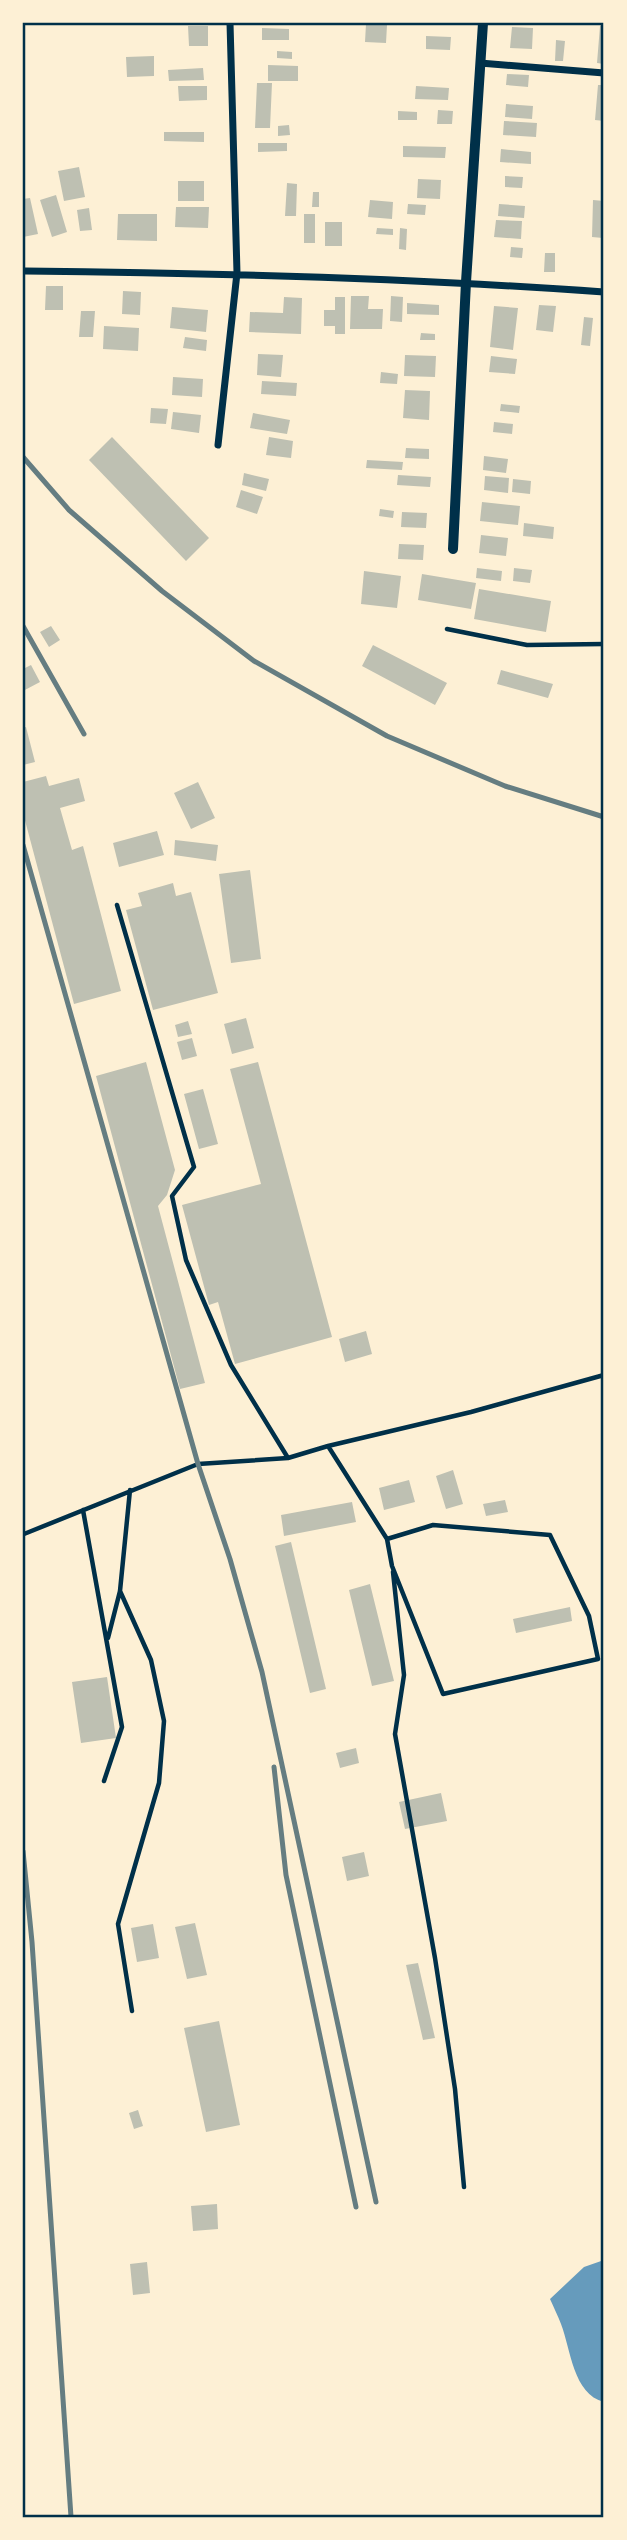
<svg xmlns="http://www.w3.org/2000/svg" width="627" height="2540" viewBox="0 0 627 2540" font-family="'Fira Sans',sans-serif">
  <style>
    .water { fill: #669bbc }
    .building { fill: #bec0b2 }
    .lines { fill: none; stroke-linecap: round; stroke-linejoin: round }
    .service { stroke: #003049; stroke-width: 4.5 }
    .minor { stroke: #003049; stroke-width: 7 }
    .tertiary { stroke: #003049; stroke-width: 10 }
    .rail { stroke: #657d81; stroke-width: 5 }
    .neatline { fill: none; stroke: #003049; stroke-width: 2.5 }
  </style>
  <rect width="100%" height="100%" fill="#fdf0d5"/>
  <!-- water -->
  <path class="water" d="M604,2260V2402C573,2394 571,2350 561,2324C558,2316 554,2308 550,2299L584,2267Z"/>
  <!-- building -->
  <path class="building" d="M366,24L387,25L386,43L365,42Z
    M188,26H208V46H189Z
    M600,26H604V64L597,63Z
    M512,27L533,28L532,49L510,48Z
    M262,28L289,29V40H262Z
    M426,36L451,37L450,50L426,49Z
    M556,40L565,41L563,61H555Z
    M277,51L292,52V59L277,58Z
    M154,56V76L127,77L126,57Z
    M268,65L298,66V81H268Z
    M203,68L204,80L169,81L168,70Z
    M507,74L529,75L528,87L506,85Z
    M257,83H272L270,128H255Z
    M598,85H604V121L595,120Z
    M178,86H207V100L179,101Z
    M416,86L449,88L448,100L415,99Z
    M506,104L533,106L532,119L505,117Z
    M438,110L453,111L452,124H437Z
    M398,111L417,112V120H398Z
    M504,121L537,123L536,137L503,135Z
    M289,125L290,135L278,136V126Z
    M164,132H204V142L164,141Z
    M258,143H287V151L258,152Z
    M403,146L446,147L445,158L403,157Z
    M501,149L531,152V164L500,162Z
    M79,167L85,197L64,201L58,171Z
    M505,176L523,177L522,188L505,187Z
    M418,179L441,180L440,199L417,198Z
    M178,181H204V201H178Z
    M287,183L297,184L296,216H285Z
    M313,192H319V207H312Z
    M56,195L67,232L52,237L40,200Z
    M30,198L38,234L23,237V199Z
    M370,200L393,202L392,219L368,217Z
    M593,200L604,201L603,238L592,237Z
    M408,204L426,205L425,215L407,214Z
    M499,204L525,206L524,218L498,216Z
    M176,207H209L208,228L175,227Z
    M89,208L92,230L80,231L77,210Z
    M118,214H157V241L117,240Z
    M304,214H315V243H304Z
    M496,220L522,221L521,239L494,237Z
    M325,222H342V246H325Z
    M377,228L393,229V235L376,234Z
    M400,228L407,229L406,250L399,249Z
    M511,247L523,248L522,258L510,257Z
    M545,253H555V272H544Z
    M46,286H63V310H45Z
    M123,291L141,292L140,315L122,314Z
    M351,296H369L368,309H383L382,329H350Z
    M391,296L403,297L402,322L390,321Z
    M284,297L302,298L301,334L249,332L250,312L283,313Z
    M335,297H345V334H335V326H324V310H335Z
    M407,303L439,305V315L407,314Z
    M539,305L556,306L553,332L536,330Z
    M494,306L518,308L513,350L490,347Z
    M172,307L208,310L206,332L170,328Z
    M81,311H95L93,337H79Z
    M584,317L593,318L590,346L581,345Z
    M104,326L139,328L138,351L103,349Z
    M421,333L435,334V340H420Z
    M185,337L207,340L206,351L183,348Z
    M258,354L283,355L281,377L257,375Z
    M405,355L436,356L435,377L404,376Z
    M491,356L517,359L515,374L489,372Z
    M381,372L398,374L397,384L380,383Z
    M173,377L203,379L202,397L172,395Z
    M262,381L297,383L296,396L261,394Z
    M405,390L430,391L429,420L403,418Z
    M501,404L520,406L519,413L500,411Z
    M151,408L168,409L166,424L150,423Z
    M173,412L201,415L199,433L171,429Z
    M253,413L290,420L287,434L250,428Z
    M494,422L513,424L512,434L493,432Z
    M112,437L209,538L186,561L89,460Z
    M269,437L293,441L291,458L266,455Z
    M406,448L429,449V459L405,458Z
    M484,456L508,459L506,473L483,470Z
    M367,460L403,462L402,470L366,468Z
    M244,473L269,479L266,491L242,485Z
    M398,475L431,477L430,487L397,485Z
    M485,476L509,478L508,493L484,490Z
    M513,479L531,481L530,494L512,492Z
    M241,490L263,497L257,514L236,507Z
    M482,502L520,506L518,525L480,521Z
    M380,509L394,511L393,518L379,516Z
    M402,512L427,513L426,528L401,527Z
    M524,523L554,527L553,539L523,536Z
    M481,535L508,538L506,556L479,553Z
    M399,544L424,545L423,560L398,559Z
    M477,568L502,571L501,581L476,578Z
    M514,568L532,570L530,583L513,581Z
    M364,571L401,576L397,608L361,604Z
    M422,574L476,583L471,609L418,600Z
    M479,589L551,601L546,632L474,619Z
    M51,626L60,640L49,647L40,632Z
    M373,645L447,683L435,705L362,666Z
    M31,665L40,682L23,691V669Z
    M501,670L553,684L548,698L497,684Z
    M26,727L35,762L23,765V728Z
    M46,776L49,786L79,778L85,801L60,808L72,850L83,846L121,991L74,1004L23,813V782Z
    M198,782L215,818L191,829L174,793Z
    M157,831L164,855L119,867L113,843Z
    M175,840L218,845L216,861L174,855Z
    M250,870L261,959L231,963L219,874Z
    M173,883L176,896L191,892L218,993L153,1010L126,910L142,906L138,893Z
    M246,1018L254,1048L232,1054L224,1024Z
    M188,1021L192,1034L178,1037L175,1025Z
    M192,1038L197,1056L182,1060L177,1042Z
    M146,1062L175,1170L167,1195L158,1206L205,1383L180,1389L96,1076Z
    M258,1062L332,1337L235,1364L218,1302L209,1305L182,1205L261,1184L230,1069Z
    M203,1089L218,1144L199,1149L184,1094Z
    M366,1331L372,1354L345,1362L339,1339Z
    M453,1470L463,1504L446,1509L436,1476Z
    M409,1480L415,1502L384,1510L379,1488Z
    M505,1500L508,1512L486,1516L483,1504Z
    M352,1502L356,1522L284,1536L281,1515Z
    M291,1542L326,1689L310,1693L275,1546Z
    M370,1584L394,1681L372,1686L349,1590Z
    M570,1607L572,1621L516,1633L513,1619Z
    M107,1677L116,1738L81,1743L72,1682Z
    M356,1748L359,1763L340,1768L336,1753Z
    M441,1793L447,1821L405,1829L399,1802Z
    M364,1852L369,1876L347,1881L342,1857Z
    M195,1923L207,1975L187,1979L175,1927Z
    M153,1924L159,1958L137,1962L131,1928Z
    M418,1963L435,2038L423,2040L406,1965Z
    M219,2021L240,2125L206,2132L184,2028Z
    M138,2110L143,2126L134,2129L129,2113Z
    M217,2204L218,2229L193,2231L191,2206Z
    M147,2262L150,2293L133,2295L130,2264Z"/>
  <g class="lines">
    <!-- service -->
    <path class="service" d="M447,629L527,645L604,644
      M117,905L194,1167L172,1196L186,1260L231,1365L288,1458
      M328,1446L387,1539L392,1566L443,1694L598,1659L589,1616L550,1535L433,1525L387,1539
      M83,1510L122,1727L104,1781
      M24,1534L198,1464L288,1458L328,1446L471,1412L604,1375
      M393,1572L404,1675L395,1734L435,1958L455,2089L464,2187
      M120,1591L151,1660L164,1721L159,1783L118,1924L132,2011
      M108,1638L120,1591L130,1490"/>
    <!-- minor -->
    <path class="minor" d="M480,63L604,73
      M25,271C219,273 411,278 604,292
      M218,445L237,273L230,23"/>
    <!-- tertiary -->
    <path class="tertiary" d="M453,549L466,282L483,23"/>
    <!-- rail -->
    <path class="rail" d="M23,457L69,510L162,591L254,661L387,736L505,786L604,817
      M23,626L84,734
      M23,845L198,1464L230,1559L262,1672L376,2202
      M274,1767L286,1875L356,2207
      M23,1851L32,1942L71,2517"/>
  </g>
  <!-- border -->
  <rect width="627" height="2540" fill="none" stroke="#fdf0d5" stroke-width="49"/>
  <rect x="24" y="24" width="578" height="2492" class="neatline"/>
</svg>
